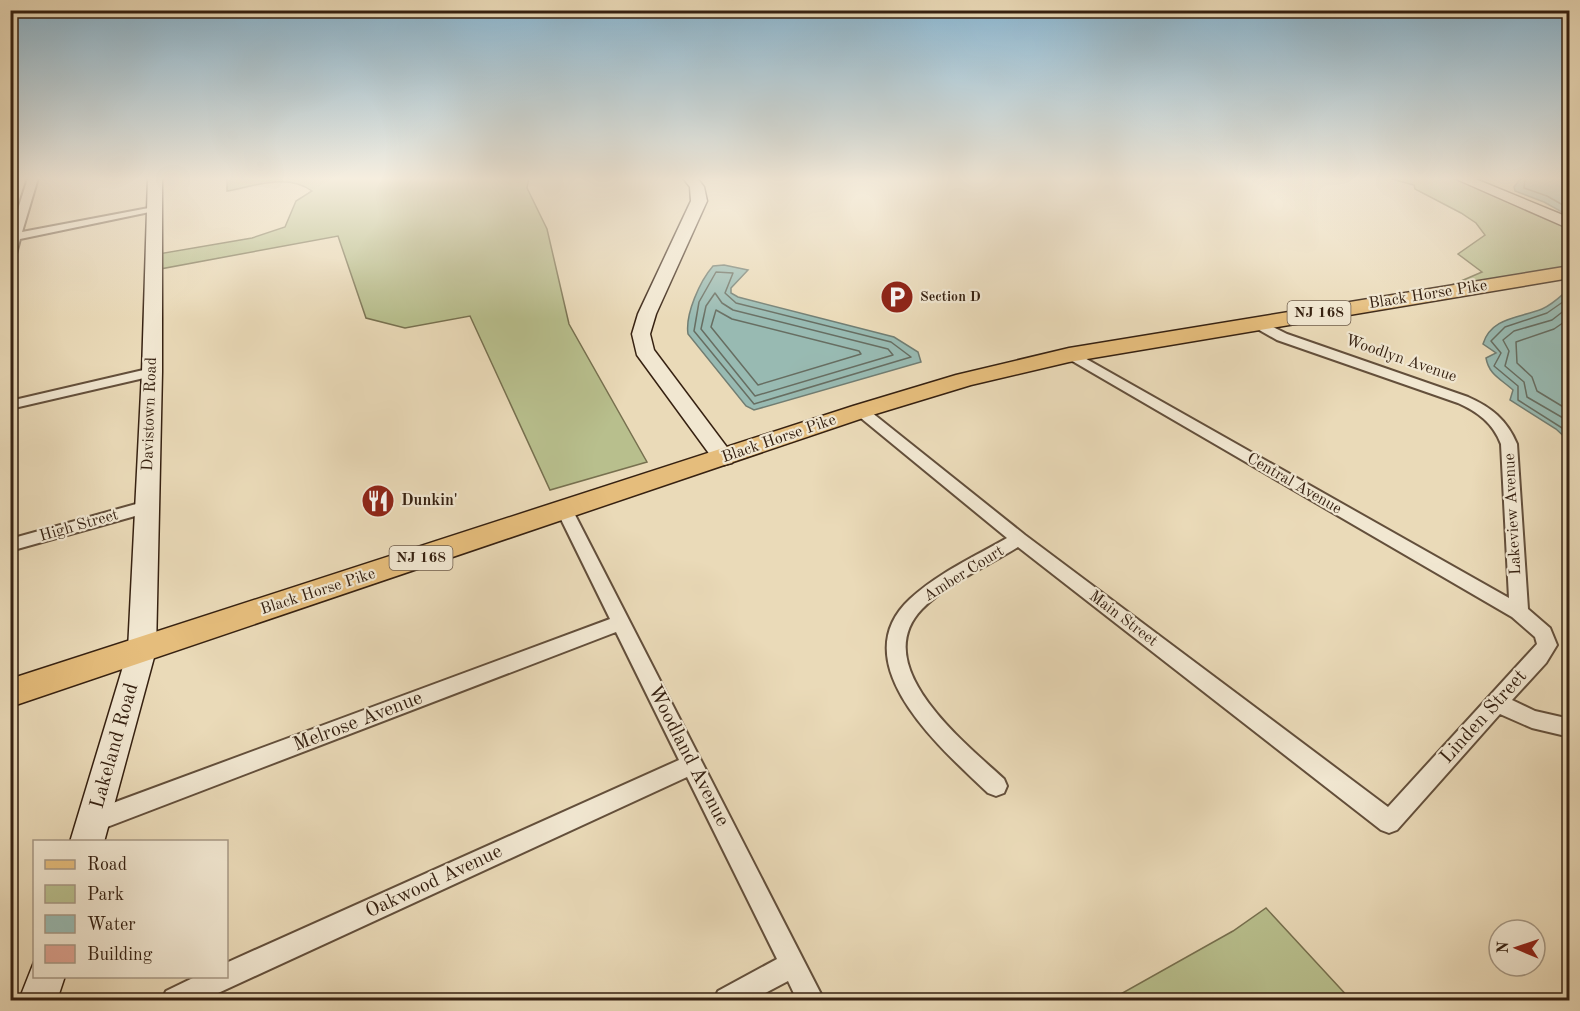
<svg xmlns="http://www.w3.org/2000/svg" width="1580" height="1011" viewBox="0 0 1580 1011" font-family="'Old Standard TT',serif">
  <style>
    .green { fill: #b8bf8d; stroke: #77704f; stroke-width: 1.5 }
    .water { fill: #98bab2; stroke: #717d72; stroke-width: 1.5 }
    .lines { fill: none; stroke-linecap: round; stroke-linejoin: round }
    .shore { stroke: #676e62; stroke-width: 1.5 }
    .building { fill: #dda290; stroke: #362111; stroke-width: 1.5 }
    .street-casing { stroke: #634f3b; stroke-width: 4 }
    .secondary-casing { stroke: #362111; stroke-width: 3 }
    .primary-casing { stroke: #362111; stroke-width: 3 }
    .street { fill: #f1e7d1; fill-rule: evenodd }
    .secondary { fill: #f1e7d1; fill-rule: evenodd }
    .primary { fill: #e5bd7c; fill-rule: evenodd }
    .labels { text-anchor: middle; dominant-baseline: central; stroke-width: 4.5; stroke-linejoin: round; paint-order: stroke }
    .far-poi-label { font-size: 14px; font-weight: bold; fill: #362111; stroke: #f1e7d1; text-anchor: start }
    .shield { fill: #f1e7d1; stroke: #6e5c4b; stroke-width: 1.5 }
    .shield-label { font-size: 15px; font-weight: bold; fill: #362111 }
    .street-label { font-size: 16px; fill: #362111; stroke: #f1e7d1 }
    .poi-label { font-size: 16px; font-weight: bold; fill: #362111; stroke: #f1e7d1; text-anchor: start }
    .near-street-label { font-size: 20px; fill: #362111; stroke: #f1e7d1 }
  </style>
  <rect width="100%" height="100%" fill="#eadab8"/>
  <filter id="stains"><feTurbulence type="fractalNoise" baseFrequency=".00333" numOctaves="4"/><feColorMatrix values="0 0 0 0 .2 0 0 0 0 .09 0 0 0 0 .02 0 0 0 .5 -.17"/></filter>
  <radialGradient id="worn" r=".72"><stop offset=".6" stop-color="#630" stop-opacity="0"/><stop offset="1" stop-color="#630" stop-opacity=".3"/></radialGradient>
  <!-- green -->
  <path class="green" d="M227,178H529L527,188L547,229L569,324L647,462L550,490L470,316L405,328L366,318L338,236L160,269L158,254L252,238L285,227L296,201L312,191C287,173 255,186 227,191Z
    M1388,178H1461L1569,224V272L1426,296L1482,272L1458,254L1485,235L1476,223L1461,213L1415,189L1414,185Z
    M1266,908L1351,1000H1110L1233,931Z"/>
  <!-- water -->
  <path class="water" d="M1521,178H1569V216L1544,202L1515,191L1514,187Z
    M724,265L748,270L731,288V293L738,297L894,337L918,352L921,362L754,410L746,406L688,334C685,314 700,281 713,266Z
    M1569,289V441L1556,429L1510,400L1513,390C1501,379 1489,375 1486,358L1496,353L1483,344C1491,317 1520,318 1542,309C1552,305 1561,296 1569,289Z"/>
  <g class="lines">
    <!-- shore -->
    <path class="shore" d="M1525,178L1524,188L1547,196L1570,209
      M716,272L733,273L725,293L736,303L891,342L911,357L754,404L694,331L699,302Z
      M715,293L722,303L733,310L888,349L893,355L755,396L701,329L706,306Z
      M1570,297L1547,313L1505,327L1491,341L1501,353L1494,366L1518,386V400L1570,433
      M1570,306L1552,320L1514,331L1503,340L1509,351L1505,366L1524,382L1527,397L1570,422
      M716,310L732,319L859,351L861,354L758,385L711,327Z
      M1570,318L1554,329L1516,342L1517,363L1532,377L1537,391L1570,411"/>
  </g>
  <!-- building -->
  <path class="building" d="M387,488L392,507L369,514L364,495Z"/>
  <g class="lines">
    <!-- street casing -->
    <g class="street-casing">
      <path id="street" d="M28,178H38L22,232L154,207L159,210L20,239L16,254L10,257V234Z
        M1259,320L1287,334L1468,397C1491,407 1507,420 1517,444L1528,609L1550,628L1557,645L1546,663L1512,700L1535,711L1570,719V737L1532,728L1500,714L1397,830L1389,833L1381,830L1018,547C986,567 949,582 922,609C867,666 965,743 1004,779L1007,786L1004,793L996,796L988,793C943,750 841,663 910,599C938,573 974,557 1007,538L856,414L854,411L856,408H866L1025,535L1388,807L1537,644L1535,637L1512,617L1062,355L1064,352H1074L1509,598L1501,444C1493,423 1478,412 1458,403L1277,340L1254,327V321Z
        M152,368L159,372L157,375L10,409V401Z
        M147,501L153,503L155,507L153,511L10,551V539Z
        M565,505L573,511L824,1000H797L788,981L752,1000H714L718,991L777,959L687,777L203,1000H162L166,991L197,976H226V963L679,760L616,632L94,832L86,829L83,821L86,813L610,619L557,511Z"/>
    </g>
    <!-- secondary casing -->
    <g class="secondary-casing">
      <path id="secondary" d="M148,178H162V372L156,650L104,842H70L128,650L142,372Z
        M683,178H697L704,187L707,201L656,314L650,334L654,350L735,458L732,463L724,465L716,463L637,355L632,334L638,314L691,201L690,187Z
        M1454,178H1473L1570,218V229Z
        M34,962V976H65L57,1000H19Z"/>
    </g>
    <!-- primary casing -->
    <g class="primary-casing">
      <path id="primary" d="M1570,266V278L1069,362L971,385L869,416L10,707V679L853,406L956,375L1069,348Z"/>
    </g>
    <!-- street -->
    <use href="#street" class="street"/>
    <!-- secondary -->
    <use href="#secondary" class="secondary"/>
    <!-- primary -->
    <use href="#primary" class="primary"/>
  </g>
  <!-- sky -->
  <linearGradient id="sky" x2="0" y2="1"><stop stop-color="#88b6d2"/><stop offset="0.56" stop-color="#f6eedf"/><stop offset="1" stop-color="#f6eedf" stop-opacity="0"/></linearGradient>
  <rect width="1580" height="319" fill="url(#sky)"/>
  <!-- icons -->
  <defs>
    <g id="parking-disc" transform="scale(1.725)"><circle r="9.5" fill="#8f2418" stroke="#f1e7d1"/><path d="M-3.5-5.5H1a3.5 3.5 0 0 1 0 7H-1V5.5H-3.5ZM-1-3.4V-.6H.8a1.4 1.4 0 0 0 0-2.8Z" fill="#fff"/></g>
    <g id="restaurant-disc" transform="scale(1.725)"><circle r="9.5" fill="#8f2418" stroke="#f1e7d1"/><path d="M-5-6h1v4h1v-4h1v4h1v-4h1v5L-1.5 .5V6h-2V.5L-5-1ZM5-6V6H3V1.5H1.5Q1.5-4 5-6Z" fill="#fff"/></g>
  </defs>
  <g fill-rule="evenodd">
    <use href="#parking-disc" x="897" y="297"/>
    <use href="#restaurant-disc" x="378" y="501"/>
  </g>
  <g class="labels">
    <!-- far-poi labels -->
    <g class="far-poi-label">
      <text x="920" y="297">Section D</text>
    </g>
    <!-- shield labels -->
    <g class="shield">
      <rect x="1287.5" y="301" width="63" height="24" rx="4.5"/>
      <rect x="389.5" y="546" width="63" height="24" rx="4.5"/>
    </g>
    <g class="shield-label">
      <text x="1319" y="313">NJ 168</text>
      <text x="421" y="558">NJ 168</text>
    </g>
    <!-- street labels -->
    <g class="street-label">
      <text transform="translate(1428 295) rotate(-9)">Black Horse Pike</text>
      <text transform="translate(1401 359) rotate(19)">Woodlyn Avenue</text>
      <text transform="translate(150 414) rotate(-88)">Davistown Road</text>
      <text transform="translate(779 439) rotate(-19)">Black Horse Pike</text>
      <text transform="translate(1294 484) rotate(30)">Central Avenue</text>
      <text transform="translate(1513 514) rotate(-93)">Lakeview Avenue</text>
      <text transform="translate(79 526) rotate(-16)">High Street</text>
      <text transform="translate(964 574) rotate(-32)">Amber Court</text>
      <text transform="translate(318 592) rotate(-18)">Black Horse Pike</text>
      <text transform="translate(1123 619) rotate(37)">Main Street</text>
    </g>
    <!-- poi labels -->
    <g class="poi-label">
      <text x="401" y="501">Dunkin'</text>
    </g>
    <!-- near-street labels -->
    <g class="near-street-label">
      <text transform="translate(1484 717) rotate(-48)">Linden Street</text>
      <text transform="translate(358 722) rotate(-21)">Melrose Avenue</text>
      <text transform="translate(115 746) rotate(-74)">Lakeland Road</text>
      <text transform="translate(688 756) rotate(63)">Woodland Avenue</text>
      <text transform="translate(434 882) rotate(-25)">Oakwood Avenue</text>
    </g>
  </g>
  <!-- margin -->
  <rect width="1580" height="1011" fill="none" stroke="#eadab8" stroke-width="36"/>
  <rect x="12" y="12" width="1556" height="987" fill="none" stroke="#362111" stroke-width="3"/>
  <rect x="18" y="18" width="1544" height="975" fill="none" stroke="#362111" stroke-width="1.5"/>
  <!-- legend -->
  <rect x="33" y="840" width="195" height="138" fill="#f1e7d1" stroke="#a69884" stroke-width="1.5"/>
  <rect x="45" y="860" width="30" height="9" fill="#e5bd7c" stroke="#a69884" stroke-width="1.5"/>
  <text x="87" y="870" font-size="18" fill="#362111">Road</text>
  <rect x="45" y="885" width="30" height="18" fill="#b8bf8d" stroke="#a69884" stroke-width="1.5"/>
  <text x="87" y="900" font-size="18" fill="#362111">Park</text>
  <rect x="45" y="915" width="30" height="18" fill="#98bab2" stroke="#a69884" stroke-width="1.5"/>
  <text x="87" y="930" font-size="18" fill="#362111">Water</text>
  <rect x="45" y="945" width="30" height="18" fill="#dda290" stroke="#a69884" stroke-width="1.5"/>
  <text x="87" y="960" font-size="18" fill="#362111">Building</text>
  <!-- north arrow -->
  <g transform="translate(1517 948) rotate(272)"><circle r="28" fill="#f1e7d1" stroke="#a69884" stroke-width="1.5"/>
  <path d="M0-4.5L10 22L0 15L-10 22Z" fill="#8f2418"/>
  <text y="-9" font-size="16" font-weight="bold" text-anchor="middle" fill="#362111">N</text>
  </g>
  <rect width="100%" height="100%" filter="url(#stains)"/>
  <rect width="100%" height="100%" fill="url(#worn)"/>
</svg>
